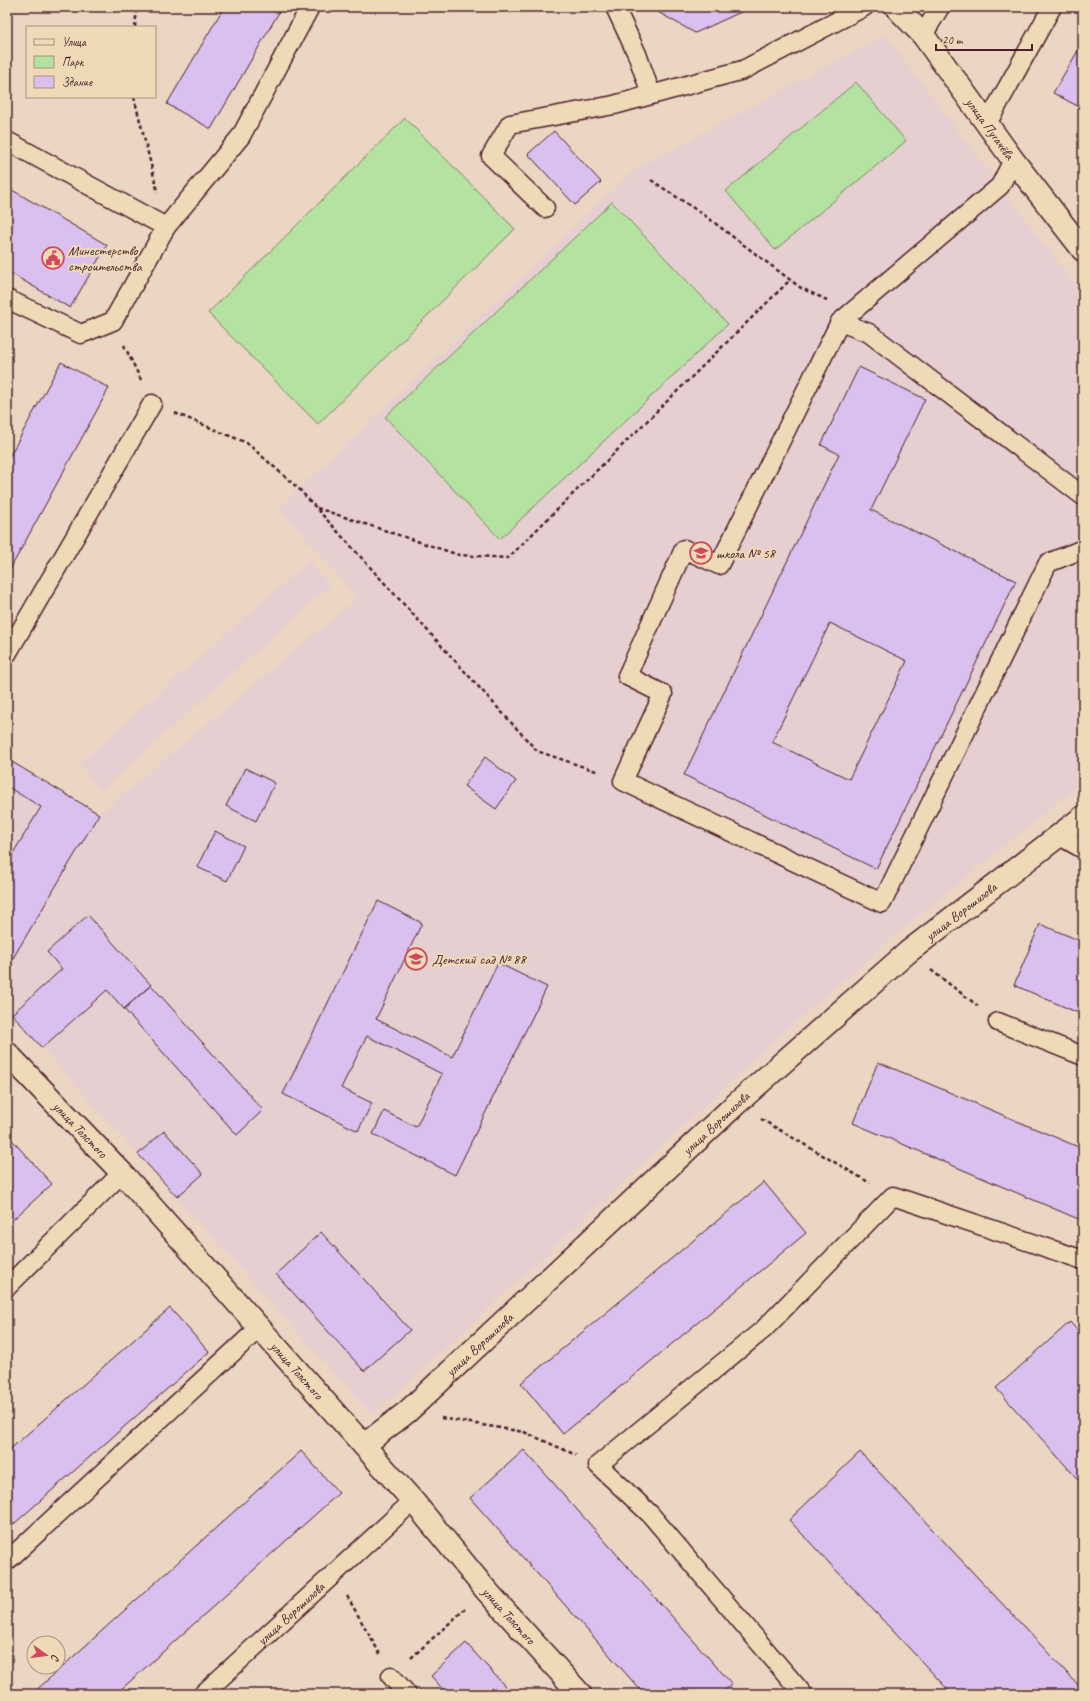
<svg xmlns="http://www.w3.org/2000/svg" width="1090" height="1701" viewBox="0 0 1090 1701" font-family="Caveat,sans-serif">
  <style>
    .built { fill: #e6cfd0 }
    .green { fill: #b4e2a0; stroke: #7f8066 }
    .building { fill: #d9c0ef; stroke: #4a1f2b; fill-rule: evenodd }
    .lines { fill: none; stroke-linecap: round; stroke-linejoin: round }
    .lane-casing { stroke: #4a1f2b; stroke-width: 21 }
    .street-casing { stroke: #4a1f2b; stroke-width: 25 }
    .path { stroke: #4a1f2b; stroke-width: 2.5; stroke-dasharray: 4 3; stroke-linecap: butt }
    .lane { stroke: #efdab8; stroke-width: 18 }
    .street { stroke: #efdab8; stroke-width: 22 }
    .labels { text-anchor: middle; dominant-baseline: central; stroke-width: 4; stroke-linejoin: round; paint-order: stroke }
    .street-label { font-size: 14px; fill: #4a1f2b; stroke: #efdab8 }
    .poi-label { font-size: 14px; fill: #4a1f2b; stroke: #efdab8; text-anchor: start }
  </style>
  <rect width="100%" height="100%" fill="#ebd5c3"/>
  <filter id="ink" filterUnits="userSpaceOnUse"><feTurbulence type="fractalNoise" baseFrequency=".025" numOctaves="2"/><feDisplacementMap in="SourceGraphic" scale="8" xChannelSelector="R" yChannelSelector="G"/><feConvolveMatrix kernelMatrix="1 2 1 2 8 2 1 2 1" color-interpolation-filters="sRGB"/></filter>
  <g filter="url(#ink)">
    <!-- built -->
    <path class="built" d="M885,35L1083,295V781L892,938L779,1036L463,1332L372,1415L7,1008V759L99,814L358,598L279,508L634,170Z
      M309,561L330,586L101,790L79,764Z"/>
    <!-- green -->
    <path class="green" d="M856,82L906,141L775,250L726,191Z
      M405,118L515,229L318,424L208,313Z
      M612,202L728,324L500,539L385,417Z"/>
    <!-- building -->
    <path class="building" d="M224,7H282L211,129L167,104Z
      M649,7H752L695,33Z
      M1083,42V109L1053,93Z
      M554,131L601,182L575,205L528,154Z
      M7,187L107,245L70,308L7,271Z
      M61,362L109,388L7,575V461Z
      M859,367L925,399L871,510L1016,581L876,869L684,775L839,454L821,445ZM830,623L907,661L849,779L772,742Z
      M485,757L516,781L496,809L464,786Z
      M7,759L99,814L7,968V863L41,807L8,787L7,789Z
      M245,768L275,783L256,821L226,806Z
      M215,831L244,846L227,881L197,867Z
      M378,901L422,923L376,1019L452,1057L498,963L547,987L455,1175L373,1134L384,1111L416,1127L442,1074L367,1036L341,1088L372,1103L358,1131L283,1094Z
      M88,915L151,985L124,1009L107,990L42,1048L12,1014L62,969L47,952Z
      M1040,924L1083,942V1015L1014,985Z
      M151,985L263,1110L237,1135L124,1009Z
      M878,1062L1083,1149V1221L853,1123Z
      M164,1131L203,1174L177,1197L138,1154Z
      M11,1139L52,1184L7,1225V1142Z
      M764,1182L806,1233L563,1434L521,1383Z
      M321,1232L410,1330L364,1371L276,1274Z
      M170,1308L209,1352L7,1530V1452Z
      M1070,1322L1083,1337V1485L996,1388Z
      M524,1450L732,1684L721,1694H644L470,1498Z
      M301,1451L339,1493L318,1512L116,1694H32Z
      M860,1452L1083,1690V1694H952L789,1520Z
      M466,1643L512,1694H447L431,1676Z"/>
    <g class="lines">
      <!-- lane casing -->
      <g class="lane-casing">
        <g id="lane">
          <path d="M615,7L637,54L651,94"/>
          <path d="M923,35L940,7"/>
          <path d="M987,124L1052,7"/>
          <path d="M7,141L166,227L113,321L81,334L7,299"/>
          <path d="M1013,160L1000,186L840,322L719,565L684,549L627,676L663,694L623,781L882,903L1048,563L1083,549"/>
          <path d="M545,208L491,156L510,124L614,105L743,70L864,7"/>
          <path d="M166,227L241,136L310,7"/>
          <path d="M840,322L869,333L1083,496"/>
          <path d="M7,654L152,404"/>
          <path d="M1060,836L1083,849"/>
          <path d="M998,1022L1083,1056"/>
          <path d="M7,1287L122,1173"/>
          <path d="M7,1561L259,1328"/>
          <path d="M391,1676L407,1694"/>
          <path id="s1" d="M203,1694L413,1501"/>
          <path d="M803,1694L650,1514L598,1465L764,1329L893,1196L1083,1260"/>
        </g>
      </g>
      <!-- street casing -->
      <g class="street-casing">
        <g id="street">
          <path id="s2" d="M896,7L923,35L1013,160L1083,250"/>
          <path id="s3" d="M7,1053L122,1173L413,1501L486,1590L580,1694"/>
          <path id="s4" d="M364,1445L407,1412L736,1104L908,952L1083,817"/>
        </g>
      </g>
      <!-- path -->
      <path class="path" d="M135,27L137,7
        M134,97L158,193
        M651,180L704,215L801,288L827,300
        M124,345L142,382
        M175,413L247,443L299,489L537,751L599,772
        M317,508L459,555L508,558L790,280
        M931,970L978,1006
        M761,1119L870,1183
        M441,1418L524,1432L576,1455
        M347,1596L380,1654
        M411,1658L465,1609"/>
      <!-- lane -->
      <use href="#lane" class="lane"/>
      <!-- street -->
      <use href="#street" class="street"/>
    </g>
  </g>
  <!-- icons -->
  <defs>
    <g id="civic-ring" transform="scale(1.15)"><circle r="9.5" fill="#efdab8" stroke="#d1495b" stroke-width="1.5"/><path d="M-.6-6.5H3V-4.5H.6V-3L4-1V1h2V6H-6V1h2V-1L-.6-3ZM-1.2 2.5V6h2.4V2.5Z" fill="#d1495b"/></g>
    <g id="school-ring" transform="scale(1.15)"><circle r="9.5" fill="#efdab8" stroke="#d1495b" stroke-width="1.5"/><path d="M0-5L7-2L0 1L-7-2ZM-4 1L0 2.5L4 1V4Q0 6-4 4Z" fill="#d1495b"/></g>
  </defs>
  <g fill-rule="evenodd">
    <use href="#civic-ring" x="53" y="258"/>
    <use href="#school-ring" x="701" y="553"/>
    <use href="#school-ring" x="416" y="959"/>
  </g>
  <g class="labels">
    <!-- street labels -->
    <g class="street-label">
      <text stroke="none"><textPath href="#s2" startOffset="154">улица Пугачёва</textPath></text>
      <text stroke="none"><textPath href="#s4" startOffset="801">улица Ворошилова</textPath></text>
      <text stroke="none"><textPath href="#s4" startOffset="477">улица Ворошилова</textPath></text>
      <text stroke="none"><textPath href="#s3" startOffset="106">улица Толстого</textPath></text>
      <text stroke="none"><textPath href="#s4" startOffset="153">улица Ворошилова</textPath></text>
      <text stroke="none"><textPath href="#s3" startOffset="430">улица Толстого</textPath></text>
      <text stroke="none"><textPath href="#s1" startOffset="119">улица Ворошилова</textPath></text>
      <text stroke="none"><textPath href="#s3" startOffset="754">улица Толстого</textPath></text>
    </g>
    <!-- poi labels -->
    <g class="poi-label">
      <text x="68" y="250">Минестерство<tspan x="68" dy="16">строительства</tspan></text>
      <text x="716" y="553">школа № 58</text>
      <text x="432" y="959">Детский сад № 88</text>
    </g>
  </g>
  <!-- margin -->
  <rect width="1090" height="1701" fill="none" stroke="#efdab8" stroke-width="24"/>
  <rect x="12" y="12" width="1066" height="1677" fill="none" stroke="#4a1f2b" stroke-width="1.5" filter="url(#ink)"/>
  <!-- legend -->
  <rect x="26" y="26" width="130" height="72" fill="#efdab8" stroke="#ad8f80"/>
  <rect x="34" y="39" width="20" height="6" fill="#efdab8" stroke="#ad8f80"/>
  <text x="62" y="46" font-size="12" fill="#4a1f2b">Улица</text>
  <rect x="34" y="56" width="20" height="12" fill="#b4e2a0" stroke="#ad8f80"/>
  <text x="62" y="66" font-size="12" fill="#4a1f2b">Парк</text>
  <rect x="34" y="76" width="20" height="12" fill="#d9c0ef" stroke="#ad8f80"/>
  <text x="62" y="86" font-size="12" fill="#4a1f2b">Здание</text>
  <!-- north arrow -->
  <g transform="translate(46 1655) rotate(104)"><circle r="19" fill="#efdab8" stroke="#ad8f80"/>
  <path d="M0-3L7 15L0 10L-7 15Z" fill="#d1495b"/>
  <text y="-6" font-size="11" font-weight="bold" text-anchor="middle" fill="#4a1f2b">С</text>
  </g>
  <!-- scale -->
  <path d="M936 44v6h96v-6" fill="none" stroke="#4a1f2b" stroke-width="2"/>
  <text x="942" y="44" font-size="12" fill="#4a1f2b" stroke="#efdab8" stroke-width="3" paint-order="stroke">20 m</text>
</svg>
